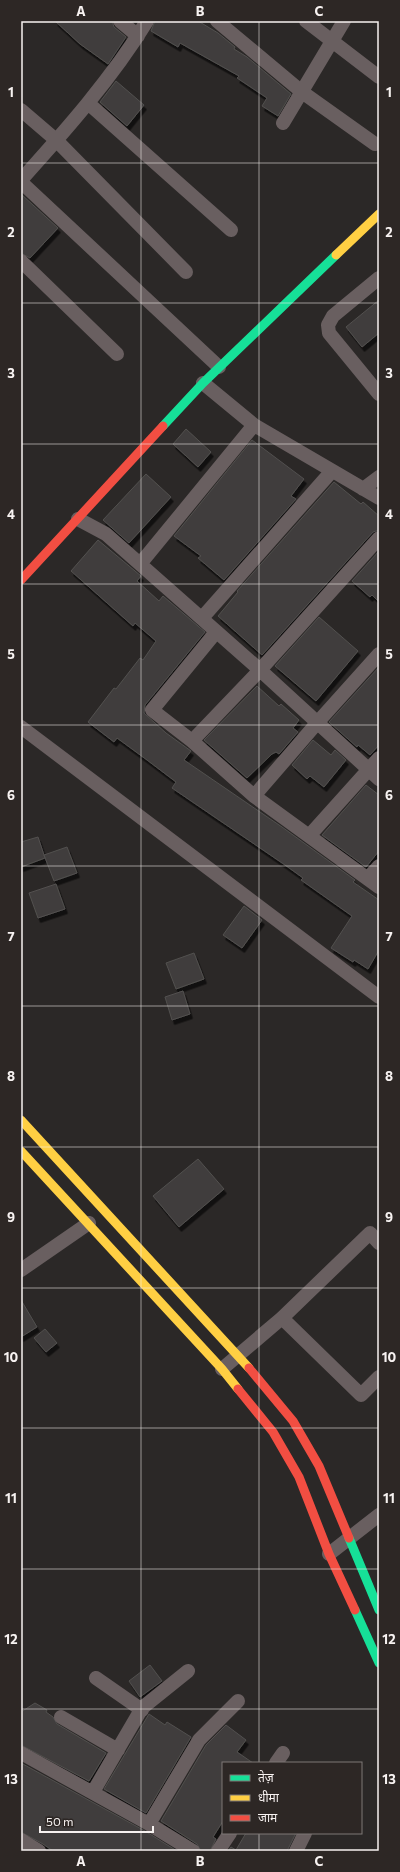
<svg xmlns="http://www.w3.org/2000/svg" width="400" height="1872" viewBox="0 0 400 1872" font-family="Commissioner,'Noto Sans Devanagari',sans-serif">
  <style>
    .building { fill: #403e3c; stroke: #52504f; filter: url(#shadow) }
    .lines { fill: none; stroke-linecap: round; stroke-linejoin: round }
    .street { stroke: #695f60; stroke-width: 14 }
    .fast { stroke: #16e098; stroke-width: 9 }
    .slow { stroke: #ffcf43; stroke-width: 9 }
    .jam { stroke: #f24e42; stroke-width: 9 }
    .grid { fill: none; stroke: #f7f2f1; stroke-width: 1; stroke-opacity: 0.55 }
    .neatline { fill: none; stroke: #f7f2f1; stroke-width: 1.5 }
    .grid-label { font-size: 13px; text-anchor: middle; font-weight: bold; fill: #f7f2f1 }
  </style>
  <defs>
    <filter id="shadow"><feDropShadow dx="2.5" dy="4.5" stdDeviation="0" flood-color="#0009"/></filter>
  </defs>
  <rect width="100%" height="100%" fill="#2b2827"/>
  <!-- building -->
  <path class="building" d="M55,21H112L114,27L126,37L108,64L80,44Z
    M155,21H198L218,33L235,47L234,49L247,57L291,94L278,116L262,106L267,98L237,78L239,76L180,43L178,47L151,31Z
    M116,81L144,105L127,126L100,102Z
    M21,194L58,228L30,258L21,253Z
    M379,300V333L362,347L346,327Z
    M186,429L211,452L198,467L173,444Z
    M252,440L304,479L291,496L296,499L224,580L198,558L201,556L174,536Z
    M146,474L171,497L129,543L103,520Z
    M334,482L361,504L363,502L379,516V530L373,532L262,655L218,616L238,592L237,591Z
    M98,540L141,576L137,581L159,601L163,596L205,632L145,705L144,713L166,733L191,751L184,760L282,827L355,880L353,882L379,900V950L368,969L354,960L353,962L331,948L352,916L301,880L303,878L285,865L172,788L176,782L147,760L117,738L114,742L88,722L114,688L116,689L140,658L143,660L156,641L135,623L133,626L71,571Z
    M379,551V602L372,595L370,597L352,581Z
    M319,617L358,651L316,701L275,666Z
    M379,667V745L370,755L358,745L357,747L329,722Z
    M257,686L279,706L281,704L299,720L293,728L298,732L279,754L276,752L272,754L247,778L204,740Z
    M313,740L331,755L335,750L346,760L324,787L310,776L307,779L292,765Z
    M366,785L379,795V851L366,867L322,835Z
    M38,837L45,858L21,867V842Z
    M67,847L77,873L54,881L44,855Z
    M56,884L65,909L38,918L29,893Z
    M244,906L262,920L242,948L223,935Z
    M194,953L204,979L176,989L166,963Z
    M183,991L190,1014L172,1020L165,997Z
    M198,1159L224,1189L179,1227L153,1196Z
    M21,1300L37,1327L21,1337Z
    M45,1329L57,1343L46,1352L34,1338Z
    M150,1665L162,1681L140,1697L129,1681Z
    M35,1703L47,1710L46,1712L53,1717L57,1724L106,1753L89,1781L21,1745V1712Z
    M149,1714L165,1725L167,1722L191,1737L146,1813L104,1789Z
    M226,1725L246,1740L237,1752L253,1763H223V1821L213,1837L216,1839L210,1851H201L197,1844L161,1821L206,1745Z
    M21,1763L145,1831L177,1851H53L43,1844L21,1832Z
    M246,1833H296L287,1851H228L231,1847L236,1850Z"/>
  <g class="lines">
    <!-- street -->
    <path class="street" d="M120,21L138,36
      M217,21L302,92L375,144
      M306,21L379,77
      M88,103L231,230
      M21,110L56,140L186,272
      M283,123L344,21
      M21,180C66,130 112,78 147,21
      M21,182L219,367
      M21,261L117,354
      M379,278L333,316L328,325L329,333L379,394
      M203,383L254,425L379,498
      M363,489L379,477
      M78,519L106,534L260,670L379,779
      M140,564L254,425
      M202,618L332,471
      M216,632L152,710L192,741L254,796L379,887
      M21,727L379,997
      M192,741L260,670L379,538
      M254,796L317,723L379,654
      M309,836L379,758
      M368,878L379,866
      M21,1270L89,1223
      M282,1318L361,1395L379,1377
      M222,1369L282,1318L370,1233L379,1243
      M329,1554L379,1515
      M96,1678L142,1710
      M61,1717L118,1750
      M21,1753L149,1824L193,1851
      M276,1763L283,1753
      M93,1792L142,1708L188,1671
      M149,1824L199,1740L238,1701
      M21,1840L39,1851
      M218,1851L230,1833
      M296,1851L305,1833"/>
    <!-- fast -->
    <path class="fast" d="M163,426L203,383L336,255
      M349,1538L379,1610
      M355,1610L379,1663"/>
    <!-- slow -->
    <path class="slow" d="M336,255L379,214
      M21,1120L249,1368
      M21,1151L222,1369L238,1389"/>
    <!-- jam -->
    <path class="jam" d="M21,580L163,426
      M249,1368L293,1421L319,1466L349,1538
      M238,1389L273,1432L299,1477L329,1554L355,1610"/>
  </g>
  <!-- grid -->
  <path class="grid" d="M141,21V1851M259,21V1763M21,163H379M21,303H379M21,444H379M21,584H379M21,725H379M21,866H379M21,1006H379M21,1147H379M21,1288H379M21,1428H379M21,1569H379M21,1709H379M259,1833V1851"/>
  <!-- border -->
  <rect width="400" height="1872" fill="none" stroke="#2d2725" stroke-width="44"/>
  <!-- legend -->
  <rect x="222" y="1762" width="140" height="72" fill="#2d2725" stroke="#7e7877"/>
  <rect x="230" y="1775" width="20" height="6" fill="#16e098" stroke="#7e7877"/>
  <text x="258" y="1782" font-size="12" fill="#f7f2f1">तेज़</text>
  <rect x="230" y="1795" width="20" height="6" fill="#ffcf43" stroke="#7e7877"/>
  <text x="258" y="1802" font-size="12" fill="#f7f2f1">धीमा</text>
  <rect x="230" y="1815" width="20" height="6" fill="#f24e42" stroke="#7e7877"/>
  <text x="258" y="1822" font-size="12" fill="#f7f2f1">जाम</text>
  <!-- scale -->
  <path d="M40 1826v6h113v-6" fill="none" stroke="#f7f2f1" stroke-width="2"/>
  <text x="46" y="1826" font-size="12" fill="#f7f2f1" stroke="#2d2725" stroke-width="3" paint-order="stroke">50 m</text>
  <rect x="22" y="22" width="356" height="1828" class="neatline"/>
  <g class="grid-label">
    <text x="81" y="16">A</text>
    <text x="200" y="16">B</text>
    <text x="319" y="16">C</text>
    <text x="11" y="97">1</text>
    <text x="389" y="97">1</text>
    <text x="11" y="237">2</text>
    <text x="389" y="237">2</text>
    <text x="11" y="378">3</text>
    <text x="389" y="378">3</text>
    <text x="11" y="519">4</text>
    <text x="389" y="519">4</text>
    <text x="11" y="659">5</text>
    <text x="389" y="659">5</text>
    <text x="11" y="800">6</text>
    <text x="389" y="800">6</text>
    <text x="11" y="941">7</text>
    <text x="389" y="941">7</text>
    <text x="11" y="1081">8</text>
    <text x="389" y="1081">8</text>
    <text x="11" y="1222">9</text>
    <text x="389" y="1222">9</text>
    <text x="11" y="1362">10</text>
    <text x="389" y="1362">10</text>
    <text x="11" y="1503">11</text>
    <text x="389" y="1503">11</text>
    <text x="11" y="1644">12</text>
    <text x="389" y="1644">12</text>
    <text x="11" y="1784">13</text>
    <text x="389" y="1784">13</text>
    <text x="81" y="1866">A</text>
    <text x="200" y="1866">B</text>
    <text x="319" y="1866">C</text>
  </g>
</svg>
